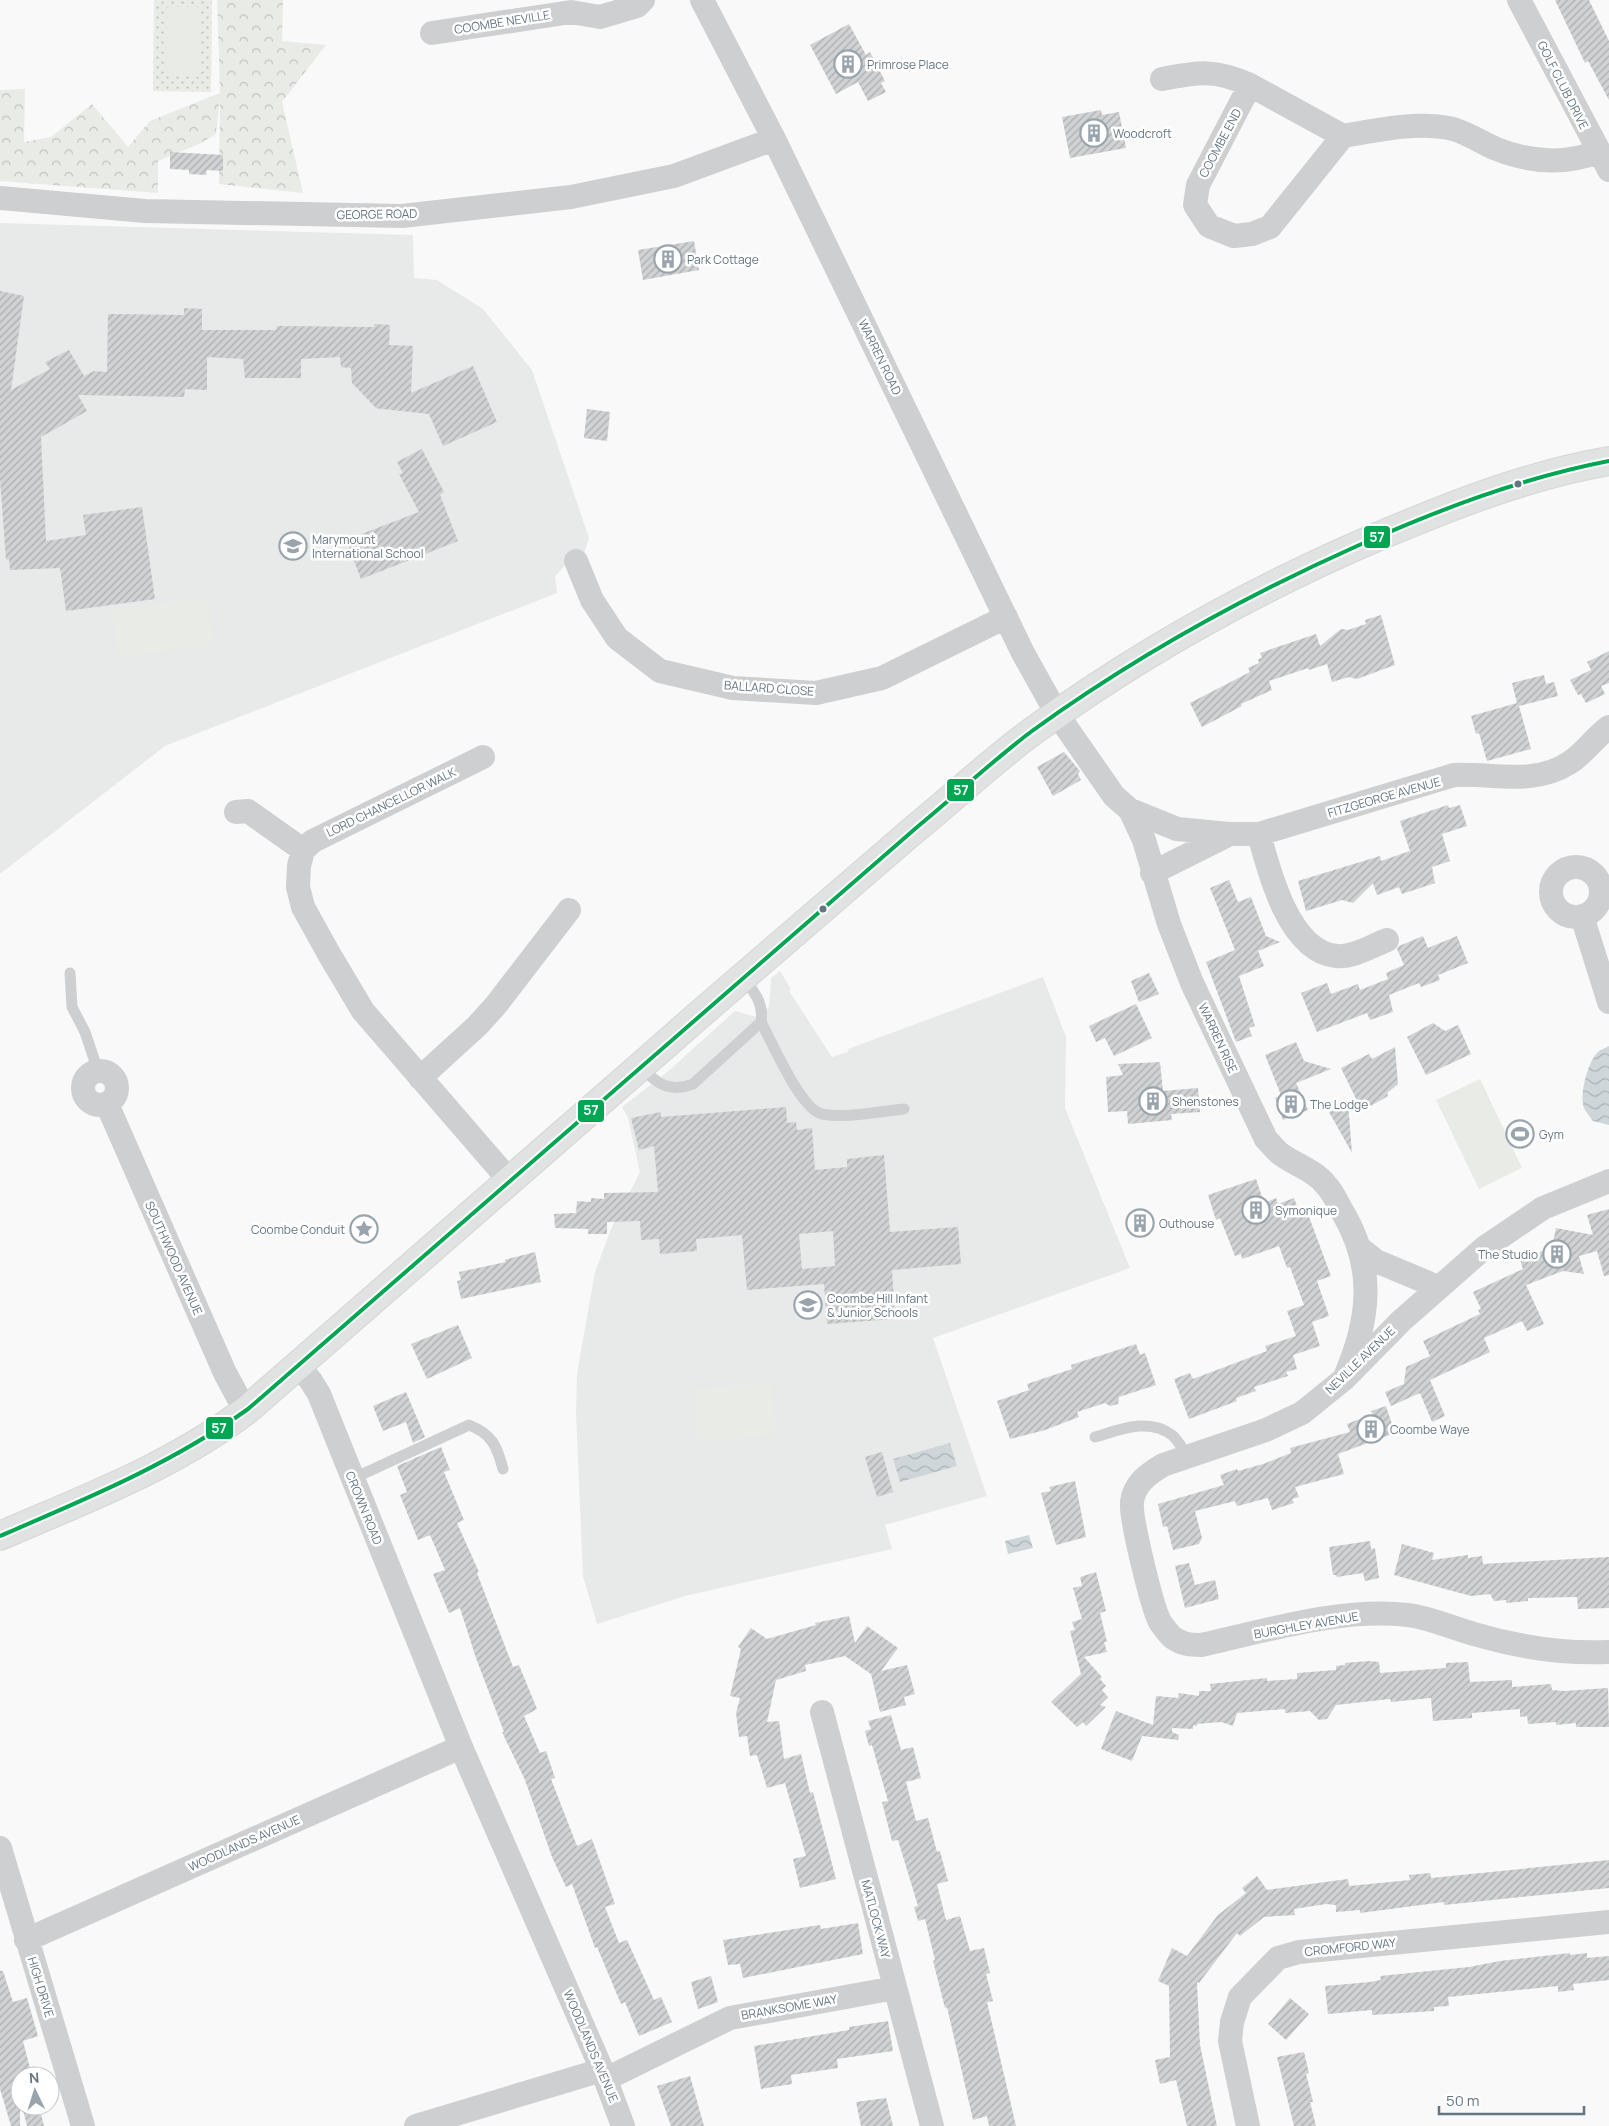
<svg xmlns="http://www.w3.org/2000/svg" width="1609" height="2126" viewBox="0 0 1609 2126" font-family="Manrope,sans-serif">
  <style>
    .built { fill: #e8e9e9 }
    .forest { fill: url(#forest-crowns) }
    .park { fill: url(#park-dots) }
    .pitch { fill: #e8ebe6 }
    .water { fill: url(#water-waves) }
    .building { fill: url(#building-hatch); fill-rule: evenodd }
    .lines { fill: none; stroke-linecap: round; stroke-linejoin: round }
    .primary-casing { stroke: #d5d6d7; stroke-width: 30 }
    .lane { stroke: #cecfd0; stroke-width: 11 }
    .street { stroke: #cecfd0; stroke-width: 24 }
    .primary { stroke: #e1e2e2; stroke-width: 28 }
    .bus-1-casing { stroke: #fff; stroke-width: 8 }
    .bus-1 { stroke: #00a651; stroke-width: 4 }
    .bus-dot { fill: #657683; stroke: #fff; stroke-width: 2 }
    .labels { text-anchor: middle; dominant-baseline: central; stroke-width: 5; stroke-linejoin: round; paint-order: stroke }
    .street-label { font-size: 12px; fill: #657683; stroke: #fff }
    .poi-label { font-size: 12px; fill: #657683; stroke: #fff; text-anchor: start }
    .line-badge { stroke: #fff; stroke-width: 2 }
    .badge-label { font-size: 14px; text-anchor: middle; font-weight: bold; fill: #fff }
  </style>
  <defs>
    <pattern id="forest-crowns" width="20" height="18" patternUnits="userSpaceOnUse" patternTransform="scale(1.25)"><rect width="20" height="18" fill="#e8ebe6"/><path d="M2 6a3 3 0 1 1 6 0M12 15a3 3 0 1 1 6 0" fill="none" stroke="#c0c3c0"/></pattern>
    <pattern id="park-dots" width="8" height="8" patternUnits="userSpaceOnUse" patternTransform="scale(1.25)"><rect width="8" height="8" fill="#e8ebe6"/><path d="M2 2h.1M6 6h.1" fill="none" stroke="#c0c3c0" stroke-width="1.8" stroke-linecap="round"/></pattern>
    <pattern id="water-waves" width="16" height="10" patternUnits="userSpaceOnUse" patternTransform="scale(1.25)"><rect width="16" height="10" fill="#ced6d9"/><path d="M0 5q4-4 8 0t8 0" fill="none" stroke="#abb2b5"/></pattern>
    <pattern id="building-hatch" width="6" height="6" patternUnits="userSpaceOnUse" patternTransform="scale(1.25)"><rect width="6" height="6" fill="#d0d2d3"/><path d="M-1 1l2-2M0 6l6-6M5 7l2-2" fill="none" stroke="#acafb1"/></pattern>
  </defs>
  <rect width="100%" height="100%" fill="#f9f9f9"/>
  <!-- built -->
  <path class="built" d="M0,223L413,235L414,278L437,280L483,309L532,370L589,538L584,553L566,564L555,577L557,593L165,746L0,874Z
    M780,971L791,989L789,991L832,1057L848,1052V1049L1043,977L1066,1037L1065,1108L1130,1268L933,1338L987,1496L885,1525L892,1549L685,1596L597,1624L583,1576L576,1413L577,1373L595,1272L611,1229L640,1172L628,1118L622,1107L666,1073L735,1011L756,1017L769,1007L771,978Z"/>
  <!-- forest -->
  <path class="forest" d="M217,0H283L282,41L326,45L282,102L303,193L219,184L220,97L216,134L199,144L158,161V193L0,181V90L25,89L24,142L51,137L92,104L128,147L150,121L220,93Z"/>
  <!-- park -->
  <path class="park" d="M154,0H212L211,92L153,91Z"/>
  <!-- pitch -->
  <path class="pitch" d="M167,7H200L199,77L166,76Z
    M208,597L214,645L118,658L112,610Z
    M1480,1079L1522,1168L1479,1189L1436,1100Z
    M771,1383L775,1435L698,1442L694,1389Z"/>
  <!-- water -->
  <path class="water" d="M1609,1046V1125L1593,1121C1590,1117 1586,1112 1584,1108C1579,1095 1588,1061 1598,1052C1601,1049 1606,1048 1609,1046Z
    M950,1443L957,1466L900,1482L893,1459Z
    M1029,1535L1033,1548L1008,1554L1005,1541Z"/>
  <!-- building -->
  <path class="building" d="M1555,0H1589L1609,41V100L1588,61L1585,63Z
    M849,24L866,55L870,52L885,81L881,83L886,92L868,101L858,82L836,94L810,45Z
    M1101,110L1102,115L1119,112L1126,148L1070,158L1062,117Z
    M170,152L223,155V171L207,170L206,175L189,174V170L170,169Z
    M694,241L699,270L643,280L638,250Z
    M0,291L24,296L11,390L50,369L45,362L69,350L84,376L94,371L107,372L108,314L184,315V308L202,309V330H276L277,326L374,327V324L390,325L389,345L413,346L411,393L473,366L497,422L443,446L429,414L374,408H376L352,383L351,368L341,367L340,357L301,359V378H245L243,359L207,357V390L185,389L184,397L78,395L87,411L41,437L46,541L86,535L83,515L142,507L155,599L66,611L60,568L10,570L9,559L6,560L0,478Z
    M587,409L610,412L607,441L584,438Z
    M422,449L444,492L440,495L458,541L361,579L346,540L419,512L399,474L403,473L397,462Z
    M1381,615L1395,665L1357,679L1349,677L1332,682L1327,664L1309,670L1308,668L1269,681L1272,690L1241,704L1242,706L1202,727L1190,703L1250,672L1248,668L1259,663L1258,659L1262,658L1260,653L1316,634L1320,646L1341,629L1348,630L1366,624L1365,620Z
    M1609,651V683L1601,686L1605,694L1586,703L1581,694L1578,695L1570,680L1591,670L1587,662Z
    M1544,675L1546,684L1554,682L1558,696L1519,706L1531,749L1487,761L1479,733L1476,734L1471,716L1517,703L1512,683Z
    M1064,752L1080,771L1078,774L1081,780L1053,796L1037,767Z
    M1448,805L1449,808L1460,805L1467,826L1442,834L1450,861L1432,867L1435,883L1402,894L1399,887L1377,895L1373,883L1353,903L1342,900L1306,911L1298,881L1380,856L1381,861L1410,851L1400,821Z
    M1229,880L1238,902L1251,897L1266,936L1280,942L1258,951L1264,966L1239,976L1255,1026L1249,1028L1252,1036L1236,1042L1206,962L1235,950L1210,888Z
    M1423,936L1428,948L1457,936L1468,963L1438,975L1440,980L1421,987L1419,983L1389,995L1393,1012L1370,1020L1367,1013L1317,1032L1301,993L1327,983L1331,994L1358,984L1360,990L1388,979L1386,973L1404,965L1397,949L1399,946Z
    M1149,973L1159,994L1139,1002L1131,981Z
    M1136,1004L1152,1038L1114,1056L1105,1038L1096,1042L1089,1026Z
    M1433,1023L1445,1031L1458,1025L1471,1054L1426,1075L1407,1037Z
    M1296,1042L1304,1061L1331,1069L1296,1083L1308,1110L1283,1120L1275,1098L1281,1095L1265,1055Z
    M1395,1047L1398,1084L1387,1093L1388,1096L1362,1111L1341,1068L1369,1054L1372,1059Z
    M1160,1062L1163,1091L1198,1088L1200,1112L1171,1114L1172,1120L1128,1124L1127,1111L1108,1112L1106,1077L1123,1075L1118,1064Z
    M1348,1103L1352,1153L1329,1112Z
    M786,1107L787,1123L796,1122L797,1130L812,1128L815,1170L847,1167V1159L884,1155L890,1232L958,1227L961,1264L892,1270L895,1319L827,1324L824,1284L747,1290L742,1235L696,1239L697,1251L660,1254L659,1239L641,1240L640,1221L607,1222V1234H588V1229L555,1228L554,1214L576,1213L577,1201L591,1202V1198L604,1199V1193L658,1192L654,1146L639,1150L631,1118L661,1112V1117ZM833,1231L835,1266L802,1269L799,1234Z
    M1256,1179L1264,1203L1276,1198L1278,1204L1294,1198L1301,1217L1308,1214L1331,1276L1317,1281L1329,1316L1312,1322L1320,1346L1293,1355L1297,1369L1286,1372L1288,1376L1254,1387L1256,1391L1236,1398L1237,1401L1189,1419L1174,1379L1190,1373L1193,1379L1267,1351L1265,1346L1296,1336L1287,1311L1304,1305L1290,1267L1287,1268L1279,1246L1242,1259L1241,1254L1235,1256L1220,1218L1216,1220L1208,1195Z
    M1609,1209V1275L1604,1276L1597,1251L1579,1256L1584,1274L1563,1271L1526,1285L1544,1324L1527,1331L1522,1321L1484,1338L1490,1352L1430,1380L1445,1416L1432,1422L1420,1393L1391,1406L1385,1392L1404,1384L1406,1367L1430,1356L1423,1341L1480,1314L1478,1310L1481,1309L1473,1292L1523,1269L1520,1260L1552,1247L1556,1228L1593,1235L1587,1215Z
    M535,1252L541,1282L461,1299L457,1281L461,1280L459,1272L506,1262L504,1260Z
    M458,1325L472,1358L427,1379L411,1344Z
    M1136,1344L1140,1355L1145,1353L1156,1385L1119,1397L1118,1404L1110,1406L1105,1403L1077,1412L1079,1417L1045,1430L1010,1439L997,1401L1029,1390L1027,1384L1072,1369L1071,1365Z
    M406,1392L425,1437L413,1443L406,1422L383,1431L373,1406Z
    M1386,1406L1395,1433L1338,1454L1344,1474L1295,1487L1299,1497L1292,1499L1294,1503L1272,1510L1268,1498L1237,1506L1235,1501L1195,1511L1202,1538L1199,1544L1173,1550L1167,1526L1163,1527L1158,1504L1224,1485L1220,1475L1237,1469L1238,1471L1263,1464L1291,1453L1290,1448L1350,1432L1347,1424L1373,1414L1371,1411Z
    M441,1447L450,1470L444,1472L464,1520L457,1523L479,1572L477,1573L513,1667L519,1665L537,1709L524,1716L540,1753L546,1751L555,1778L551,1779L577,1846L592,1839L615,1904L605,1907L619,1943L627,1940L654,2000L661,1997L672,2022L639,2036L625,2002L621,2004L597,1947L595,1948L572,1884L566,1887L552,1857L525,1780L502,1732H504L476,1658L460,1608L449,1613L433,1574L445,1570L430,1535L418,1540L400,1495L407,1492L397,1466Z
    M882,1452L893,1492L877,1497L865,1457Z
    M1075,1481L1086,1537L1056,1545L1041,1493L1051,1491L1049,1487Z
    M1370,1541L1371,1549L1375,1548L1379,1578L1365,1581L1363,1573L1337,1577L1336,1575H1333L1329,1547Z
    M1402,1544L1434,1553L1432,1560L1468,1555V1558L1482,1556L1483,1564L1609,1557V1608L1578,1609L1577,1597L1528,1598V1601L1506,1603V1600L1494,1601L1490,1594L1471,1596L1394,1575Z
    M1189,1563L1195,1585L1215,1580L1219,1599L1185,1608L1175,1566Z
    M1096,1572L1106,1611L1100,1613L1107,1642H1104L1107,1652L1084,1657L1102,1677L1100,1679L1106,1686L1102,1690L1108,1697L1100,1705L1106,1707L1086,1726L1083,1722L1077,1727L1051,1702L1081,1674L1070,1631L1075,1630L1072,1622L1082,1619L1073,1588L1082,1586L1080,1577Z
    M849,1616L855,1643L867,1626L898,1648L881,1671L907,1665L915,1694L904,1697L906,1705L880,1712L871,1674L845,1656L805,1665L806,1671L776,1680L767,1722L779,1721L784,1759L801,1754L810,1793L813,1792L836,1879L800,1888L793,1859L806,1856L785,1783L767,1788L757,1755L750,1756L747,1736L739,1737L736,1713L740,1698L730,1696L741,1649L738,1647L751,1628L767,1639L816,1625L815,1623Z
    M1369,1661L1379,1662L1380,1673L1446,1668V1663L1468,1662L1470,1682L1512,1680V1687L1551,1684L1552,1690L1564,1691L1608,1688L1609,1727H1576V1723L1556,1725V1722L1528,1724L1527,1716L1520,1717V1709L1472,1713V1718L1433,1721L1431,1698L1391,1702L1390,1699L1336,1705L1327,1719L1319,1720L1310,1711L1285,1713V1709L1237,1713L1233,1726L1221,1722L1197,1724V1726L1193,1725V1729L1172,1728V1732L1179,1735L1178,1740L1142,1736L1132,1761L1101,1749L1116,1711L1153,1725L1156,1696L1178,1698L1179,1693L1199,1696V1691H1211L1210,1684L1267,1678V1681L1297,1679V1673L1336,1670V1666L1345,1665V1663Z
    M891,1715L901,1750L913,1747L921,1778L906,1782L916,1821L928,1818L937,1852L940,1851L948,1881L937,1884L946,1920L960,1916L970,1951L984,1948L990,1973L986,1974L993,2001L987,2002L1016,2126H989L987,2116L973,2120L947,2007L945,2008L933,1961L935,1960L925,1919L918,1921L914,1907L918,1906L898,1840L892,1841L882,1802L888,1801L872,1745L869,1746L865,1731L871,1729L868,1721Z
    M1609,1860V1888L1444,1905V1902L1360,1913V1910L1336,1912V1905L1326,1904L1294,1909L1295,1915L1264,1917L1240,1936L1237,1933L1199,1983L1197,1982L1200,2045L1217,2126H1187L1176,2080L1160,2084L1155,2060L1170,2057L1169,1986L1158,1981L1172,1948L1187,1956L1218,1915L1246,1893L1242,1888L1257,1876L1267,1890L1348,1879L1349,1886L1410,1880L1409,1875L1430,1873L1431,1878Z
    M858,1923L863,1954L743,1978L740,1964L728,1965L723,1940L820,1925L821,1929Z
    M1570,1953V1955L1587,1953V1958L1609,1956V1980L1573,1984L1574,1990L1558,1992V1986L1448,1997L1449,2006L1434,2007V2011L1372,2015V2010L1328,2014L1325,1986L1370,1982L1381,1980L1380,1976L1469,1967L1500,1961Z
    M0,1971H3L13,2002L27,1998L38,2036L23,2041L32,2076H20V2126H11L0,2089Z
    M711,1976L718,2002L698,2009L691,1982Z
    M1290,1998L1309,2014L1286,2040L1268,2024Z
    M888,2021L893,2051L837,2059L838,2068L791,2075L792,2084L761,2089L754,2046L849,2030V2027Z
    M1304,2052L1309,2073L1306,2074L1313,2102H1310L1316,2126H1294L1277,2057Z
    M690,2076L704,2126H671L657,2086Z
    M886,2098L893,2126H861L856,2102Z
    M22,2106H39L44,2126H27Z"/>
  <g class="lines">
    <!-- primary casing -->
    <g class="primary-casing">
      <path id="primary" d="M0,1536C85,1499 174,1466 248,1409C398,1278 549,1147 699,1015C771,953 844,890 916,828C955,796 992,761 1033,731C1140,653 1256,589 1377,537C1453,505 1528,475 1609,461"/>
    </g>
    <!-- lane -->
    <path class="lane" d="M70,973L72,1007L85,1032L98,1071
      M761,1022C772,1042 801,1110 822,1114C846,1119 880,1111 904,1109
      M641,1066C656,1084 670,1093 693,1084L761,1022C764,1003 754,992 743,977
      M1095,1437C1119,1430 1149,1417 1172,1435C1178,1440 1183,1450 1188,1457
      M352,1479L469,1425C492,1434 497,1446 503,1469"/>
    <!-- street -->
    <path class="street" d="M702,0L774,139L1023,653L1057,714L1114,796L1130,810L1144,840L1169,924L1192,983L1266,1139C1271,1144 1276,1151 1282,1155C1296,1165 1314,1170 1326,1185C1333,1192 1337,1202 1342,1211C1376,1268 1370,1320 1344,1379
      M1519,0L1609,170
      M432,33L571,12L600,17L637,6L643,0
      M1162,79C1199,72 1215,69 1250,85
      M1343,136L1250,85L1198,185L1195,205L1209,226L1234,236L1252,234L1270,227L1343,136C1379,130 1416,121 1453,129C1467,133 1481,142 1494,148C1528,162 1564,165 1598,152
      M0,198L145,211L402,216L571,197L674,176L774,139
      M576,561L592,600L617,638L660,671L733,688L816,693L882,678L1006,617
      M483,757L313,841L303,850L299,866L298,887L303,907L329,954L363,1011L509,1180
      M1130,810L1177,829L1229,834
      M236,812L248,811L303,850
      M1259,834C1269,872 1289,951 1336,956C1352,958 1372,946 1387,940
      M1551 892a25 25 0 1 1 50 0a25 25 0 1 1-50 0Z
      M1152,873L1230,834H1259L1454,775C1493,773 1533,786 1569,763C1584,754 1594,738 1609,727
      M1582,916L1609,1002
      M83 1088a17 17 0 1 1 34 0a17 17 0 1 1-34 0Z
      M420,1078L477,1026L496,1005L569,910
      M107,1104L225,1373L239,1399L248,1409
      M1609,1181L1543,1208L1484,1248L1401,1321L1344,1379L1302,1413L1266,1430L1163,1465C1148,1474 1134,1484 1132,1502C1130,1517 1152,1607 1160,1622C1163,1626 1168,1633 1172,1637C1181,1644 1190,1645 1201,1645C1266,1631 1341,1607 1408,1615C1431,1618 1452,1628 1474,1634C1518,1647 1563,1654 1609,1652
      M1361,1249L1376,1261L1438,1287
      M298,1365L311,1381L319,1394L461,1747L602,2070L623,2126
      M822,1712L932,2126
      M0,1848L83,2126
      M26,1940L461,1747
      M606,2079L730,2018L895,1988
      M416,2126L602,2070
      M1248,2126L1230,2041L1232,2022L1240,1997L1278,1958L1299,1952L1609,1922"/>
    <!-- primary -->
    <use href="#primary" class="primary"/>
    <!-- bus-1 casing -->
    <g class="bus-1-casing">
      <path id="bus-1" d="M0,1536C86,1499 171,1464 248,1409L916,828C955,796 992,761 1032,731C1133,658 1243,597 1357,546C1438,510 1521,478 1609,461"/>
    </g>
    <!-- bus-1 -->
    <use href="#bus-1" class="bus-1"/>
  </g>
  <!-- icons -->
  <defs>
    <g id="building-ring" transform="scale(1.4375)"><circle r="9.5" fill="#fff" stroke="#99a4ac" stroke-width="1.5"/><path d="M-4-6H4V6H1V3H-1V6H-4ZM-2.5-4.3h1.7v1.8h-1.7ZM.8-4.3h1.7v1.8H.8ZM-2.5-1h1.7V.8h-1.7ZM.8-1h1.7V.8H.8Z" fill="#99a4ac"/></g>
    <g id="school-ring" transform="scale(1.4375)"><circle r="9.5" fill="#fff" stroke="#99a4ac" stroke-width="1.5"/><path d="M0-5L7-2L0 1L-7-2ZM-4 1L0 2.5L4 1V4Q0 6-4 4Z" fill="#99a4ac"/></g>
    <g id="stadium-ring" transform="scale(1.4375)"><circle r="9.5" fill="#fff" stroke="#99a4ac" stroke-width="1.5"/><path d="M0-5a6.5 5 0 1 0 0 10a6.5 5 0 1 0 0-10ZM-3.5-1.8h7v3.6h-7Z" fill="#99a4ac"/></g>
    <g id="sight-ring" transform="scale(1.4375)"><circle r="9.5" fill="#fff" stroke="#99a4ac" stroke-width="1.5"/><path d="M0-6L1.8-2.2L6-1.7L2.9 1.2L3.7 5.4L0 3.3L-3.7 5.4L-2.9 1.2L-6-1.7L-1.8-2.2Z" fill="#99a4ac"/></g>
  </defs>
  <g fill-rule="evenodd">
    <use href="#building-ring" x="848" y="64"/>
    <use href="#building-ring" x="1094" y="133"/>
    <use href="#building-ring" x="668" y="259"/>
    <use href="#school-ring" x="293" y="546"/>
    <use href="#building-ring" x="1153" y="1101"/>
    <use href="#building-ring" x="1291" y="1104"/>
    <use href="#stadium-ring" x="1520" y="1134"/>
    <use href="#building-ring" x="1256" y="1210"/>
    <use href="#building-ring" x="1140" y="1223"/>
    <use href="#sight-ring" x="364" y="1229"/>
    <use href="#building-ring" x="1557" y="1254"/>
    <use href="#school-ring" x="808" y="1305"/>
    <use href="#building-ring" x="1371" y="1429"/>
  </g>
  <!-- markers -->
  <g class="bus-dot">
    <circle cx="1518" cy="484" r="4.5"/>
    <circle cx="823" cy="909" r="4.5"/>
  </g>
  <g class="labels">
    <!-- street labels -->
    <g class="street-label">
      <text transform="translate(502 22) rotate(-9)">COOMBE NEVILLE</text>
      <text transform="translate(1563 85) rotate(63)">GOLF CLUB DRIVE</text>
      <text transform="translate(1220 143) rotate(-62)">COOMBE END</text>
      <text transform="translate(377 214) rotate(-1)">GEORGE ROAD</text>
      <text transform="translate(880 357) rotate(64)">WARREN ROAD</text>
      <text transform="translate(769 688) rotate(4)">BALLARD CLOSE</text>
      <text transform="translate(1384 797) rotate(-16)">FITZGEORGE AVENUE</text>
      <text transform="translate(391 802) rotate(-26)">LORD CHANCELLOR WALK</text>
      <text transform="translate(1218 1038) rotate(65)">WARREN RISE</text>
      <text transform="translate(174 1258) rotate(66)">SOUTHWOOD AVENUE</text>
      <text transform="translate(1360 1360) rotate(-44)">NEVILLE AVENUE</text>
      <text transform="translate(364 1508) rotate(68)">CROWN ROAD</text>
      <text transform="translate(1306 1625) rotate(-10)">BURGHLEY AVENUE</text>
      <text transform="translate(244 1843) rotate(-24)">WOODLANDS AVENUE</text>
      <text transform="translate(876 1919) rotate(75)">MATLOCK WAY</text>
      <text transform="translate(1350 1947) rotate(-6)">CROMFORD WAY</text>
      <text transform="translate(41 1987) rotate(73)">HIGH DRIVE</text>
      <text transform="translate(789 2007) rotate(-10)">BRANKSOME WAY</text>
      <text transform="translate(591 2046) rotate(67)">WOODLANDS AVENUE</text>
    </g>
    <!-- poi labels -->
    <g class="poi-label">
      <text x="867" y="64">Primrose Place</text>
      <text x="1113" y="133">Woodcroft</text>
      <text x="687" y="259">Park Cottage</text>
      <text x="312" y="539">Marymount<tspan x="312" dy="14">International School</tspan></text>
      <text x="1172" y="1101">Shenstones</text>
      <text x="1310" y="1104">The Lodge</text>
      <text x="1539" y="1134">Gym</text>
      <text x="1275" y="1210">Symonique</text>
      <text x="1159" y="1223">Outhouse</text>
      <text x="345" y="1229" text-anchor="end">Coombe Conduit</text>
      <text x="1538" y="1254" text-anchor="end">The Studio</text>
      <text x="827" y="1298">Coombe Hill Infant<tspan x="827" dy="14">&amp; Junior Schools</tspan></text>
      <text x="1390" y="1429">Coombe Waye</text>
    </g>
  </g>
  <g class="line-badge">
    <rect x="1363" y="525" width="28" height="24" rx="5" fill="#00a651"/>
    <rect x="946" y="778" width="29" height="24" rx="5" fill="#00a651"/>
    <rect x="577" y="1099" width="28" height="24" rx="5" fill="#00a651"/>
    <rect x="205" y="1416" width="29" height="24" rx="5" fill="#00a651"/>
  </g>
  <g class="badge-label">
    <text x="1377" y="542">57</text>
    <text x="961" y="795">57</text>
    <text x="591" y="1115">57</text>
    <text x="219" y="1433">57</text>
  </g>
  <!-- north arrow -->
  <g transform="translate(35 2091) rotate(356)"><circle r="24" fill="#ffffff" stroke="#c1c8cd"/>
  <path d="M0-4L9 19L0 12L-9 19Z" fill="#99a4ac"/>
  <text y="-8" font-size="14" font-weight="bold" text-anchor="middle" fill="#657683">N</text>
  </g>
  <!-- scale -->
  <path d="M1439 2106v8h145v-8" fill="none" stroke="#657683" stroke-width="2.5"/>
  <text x="1446" y="2106" font-size="15" fill="#657683" stroke="#ffffff" stroke-width="4" paint-order="stroke">50 m</text>
</svg>
